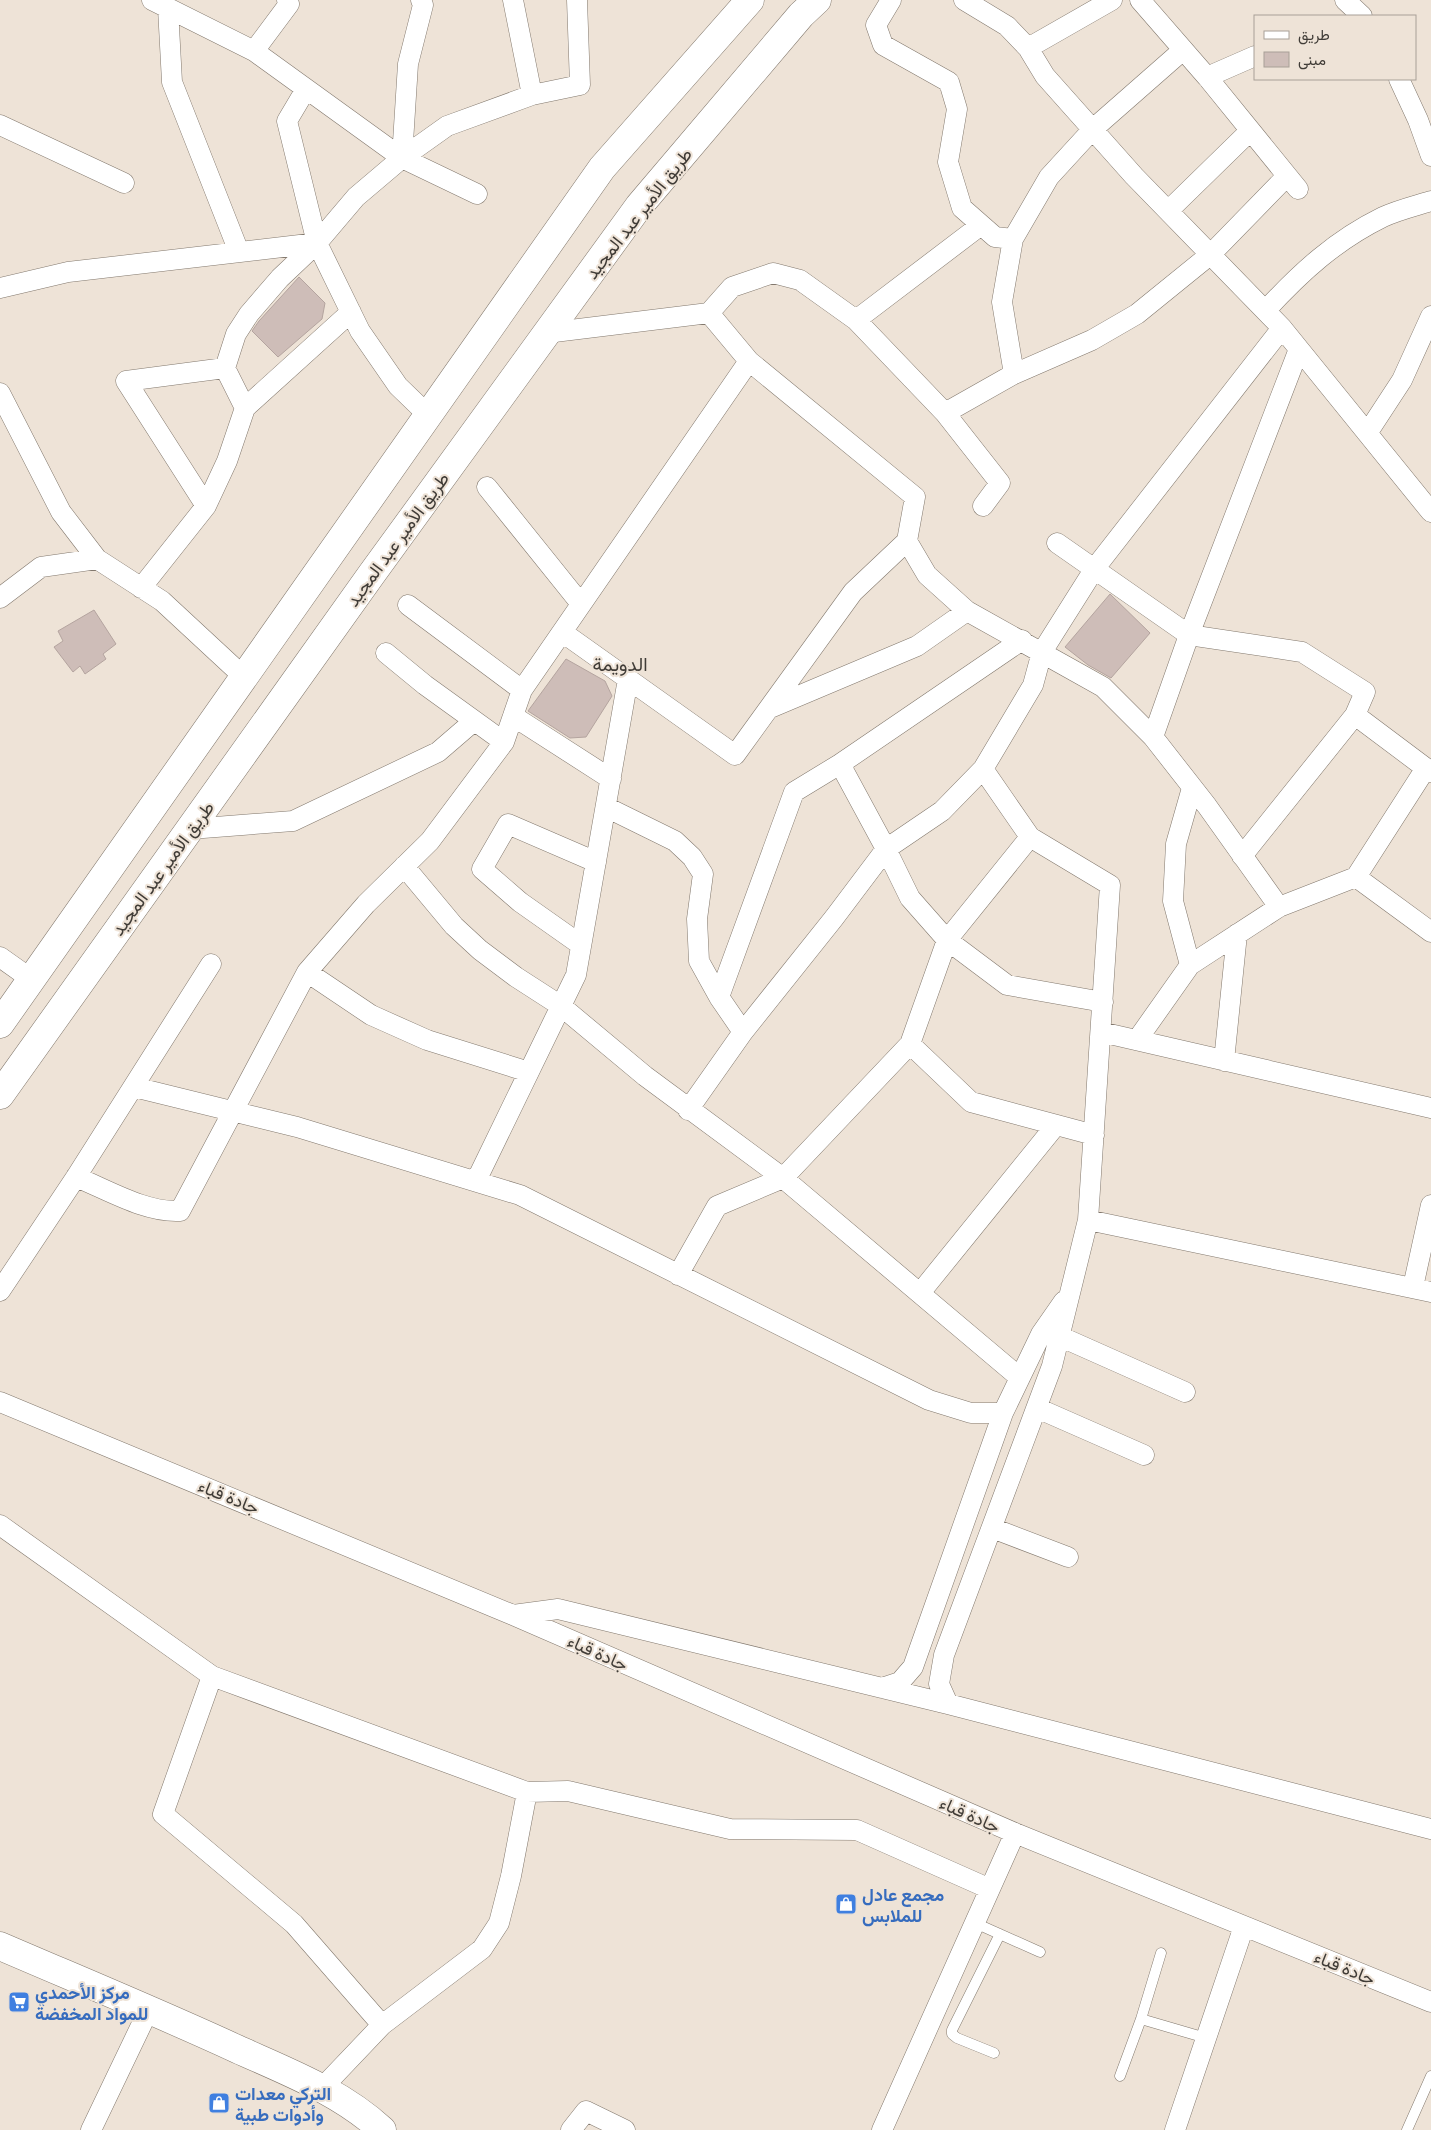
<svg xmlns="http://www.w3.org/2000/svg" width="1431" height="2130" viewBox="0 0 1431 2130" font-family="Manrope,Vazirmatn,sans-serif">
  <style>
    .building { fill: #cebdb8; stroke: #b4a49f }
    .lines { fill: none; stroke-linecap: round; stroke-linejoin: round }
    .lane-casing { stroke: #82786d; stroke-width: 11 }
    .street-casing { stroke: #82786d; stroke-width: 21 }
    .secondary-casing { stroke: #82786d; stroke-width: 29 }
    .lane { stroke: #fff; stroke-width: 10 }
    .street { stroke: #fff; stroke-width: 20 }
    .secondary { stroke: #fff; stroke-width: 28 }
    .labels { text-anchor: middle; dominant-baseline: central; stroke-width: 4; stroke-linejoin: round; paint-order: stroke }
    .street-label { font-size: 18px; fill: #403c37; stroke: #eee3d7 }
    .shop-label { font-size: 18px; font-weight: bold; fill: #366cbe; stroke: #eee3d7; text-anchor: start }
    .neighbourhood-label { font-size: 19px; fill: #403c37; stroke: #eee3d7 }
  </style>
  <rect width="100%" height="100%" fill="#eee3d7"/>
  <!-- building -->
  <path class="building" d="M299,277L325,303L322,319L278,357L252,331L259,321Z
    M1110,594L1150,633L1111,678L1088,665L1065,647Z
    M94,610L116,644L103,654L106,659L85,674L80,666L73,672L54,647L63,641L58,631Z
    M566,659L605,681L612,696L586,737L570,738L528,711Z"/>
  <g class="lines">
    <!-- lane casing -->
    <g class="lane-casing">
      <path id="lane" d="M975,1923L1040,1952
        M1141,2019L1206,2038
        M994,2053L957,2038L952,2034V2030L1000,1934
        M1120,2076L1141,2019L1161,1953
        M1407,2130L1431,2076"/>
    </g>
    <!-- street casing -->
    <g class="street-casing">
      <path id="street" d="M152,0L254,51L402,158L477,194
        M513,0L532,95
        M891,0L876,25L883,45L949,82L957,109L948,162L962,208L995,237L1013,239
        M964,0L1007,26L1028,48L1045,76L1134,176L1282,328L1431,512
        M1140,0L1207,77L1298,189
        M1345,0L1362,16
        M168,8L172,82L239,252
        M1028,48L1112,0
        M254,51L289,4L287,0
        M1207,77L1255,56
        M1399,79L1418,120L1431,156
        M306,89L287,121L317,243L360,331L398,386L428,415
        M0,125L124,183
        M402,158L408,64L423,5L421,0
        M1168,211L1250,131
        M0,288L68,272L317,243
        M1266,310C1301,272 1336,240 1383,217C1398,210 1415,206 1431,201
        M709,313L732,287L773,273L800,280L856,320L945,413L1000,483L983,506
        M856,320L981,225
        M546,333L709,313L749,361L915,497L907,541L927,575L967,611L1103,687L1153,737L1207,806L1279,907
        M225,368L236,334L249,314L280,278L317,243L356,197L402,158L447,126L532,95L580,85L577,0
        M1014,374L1002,302L1013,239L1049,177L1093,129L1183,50
        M0,393L61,512L97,559L162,601L244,677
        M945,413L1014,374L1092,340L1137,314L1211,254L1287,176
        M1368,432L1402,380L1431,316
        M487,487L581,604
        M206,506L126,381L225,368L245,408
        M1057,543L1189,635L1302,652L1365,692L1355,715L1242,856
        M141,588L206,506L227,461L245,408L351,312
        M0,598L41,567L97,559
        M408,605L522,690
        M562,632L735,755L853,592L907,541
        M386,653L425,685L504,742
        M770,708L917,646L967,611
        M1355,715L1431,772
        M513,716L611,779
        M1153,737L1189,635L1299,349
        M840,764L886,849L910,898L947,940L1007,985L1103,1002
        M606,807L675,841L692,857L703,874L697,919L699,961L719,997
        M190,829L293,821L438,752L474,721
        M404,866L454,926L480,950L516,977L561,1006L645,1076L783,1178L1019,1377
        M1356,877L1431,932
        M581,945L520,902L482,869L508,824L596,862
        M0,957L31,979
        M1190,965L1173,901L1176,844L1192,788
        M307,972L371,1015L427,1040L529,1072
        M743,1032L719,997L794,792L840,764L1022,640
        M1101,1032L1431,1108
        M1137,1040L1190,965L1279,907L1356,877L1426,768
        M910,1044L971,1102L1094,1135
        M1224,1061L1237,934
        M134,1087L297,1127L520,1195L929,1400L971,1413H1003
        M688,1110L743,1032L834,918L886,849L942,811L983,769L1033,685L1042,652L1095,568L1282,328
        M76,1177C108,1190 146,1213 180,1211L307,972L366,904L430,841L504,742L522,690L749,361
        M476,1181L576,975L628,679
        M1088,1220L1431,1292
        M678,1275L717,1206L783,1178L910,1044L947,940L1030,837
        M1413,1287L1431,1205
        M0,1291L76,1177L211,964
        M920,1293L1056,1125
        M1059,1336L1185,1392
        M0,1402L513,1615L1015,1833L1431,2002
        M1037,1408L1144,1455
        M0,1525L212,1676L527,1792L568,1791L730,1829L857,1830L990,1889
        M992,1528L1068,1557
        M513,1615L558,1609L948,1704L1431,1829
        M212,1676L163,1814L294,1924L382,2025
        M882,1688L900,1682L913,1667L1003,1413L1041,1334L1064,1301
        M948,1704L939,1684L944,1655L1052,1366L1088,1220L1110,885L1030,837L983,769
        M323,2087L382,2025L482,1949L499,1923L511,1876L527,1792
        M91,2130L149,2009
        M571,2130L586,2111L625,2130
        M882,2130L1015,1833
        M1175,2130L1244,1926"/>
    </g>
    <!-- secondary casing -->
    <g class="secondary-casing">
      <path id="secondary" d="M0,1024L602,168L750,0
        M0,1095L371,575L639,206L801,15L817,0
        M0,1946C79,1980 159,2013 237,2049C288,2072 341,2092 382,2130"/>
    </g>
    <!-- lane -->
    <use href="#lane" class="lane"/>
    <!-- street -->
    <use href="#street" class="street"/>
    <!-- secondary -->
    <use href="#secondary" class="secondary"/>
  </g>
  <!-- icons -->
  <defs>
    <g id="shop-square" transform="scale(1.125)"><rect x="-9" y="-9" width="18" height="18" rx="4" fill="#3f7fe0" stroke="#eee3d7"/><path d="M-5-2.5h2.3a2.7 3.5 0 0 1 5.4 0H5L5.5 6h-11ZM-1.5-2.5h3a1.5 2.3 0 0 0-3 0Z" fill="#fff"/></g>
    <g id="supermarket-square" transform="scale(1.125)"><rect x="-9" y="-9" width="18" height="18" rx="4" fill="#3f7fe0" stroke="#eee3d7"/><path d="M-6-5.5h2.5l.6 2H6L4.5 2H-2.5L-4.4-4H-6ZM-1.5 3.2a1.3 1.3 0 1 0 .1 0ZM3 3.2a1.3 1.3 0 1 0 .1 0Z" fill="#fff"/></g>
  </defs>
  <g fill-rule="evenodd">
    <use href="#shop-square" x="846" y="1904"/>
    <use href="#supermarket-square" x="19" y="2002"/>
    <use href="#shop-square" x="219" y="2103"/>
  </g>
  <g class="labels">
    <!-- street labels -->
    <g class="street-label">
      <text transform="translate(638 213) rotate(-52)">طريق الأمير عبد المجيد</text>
      <text transform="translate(397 539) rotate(-54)">طريق الأمير عبد المجيد</text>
      <text transform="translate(162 868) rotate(-54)">طريق الأمير عبد المجيد</text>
      <text transform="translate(229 1496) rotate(22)">جادة قباء</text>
      <text transform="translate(598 1652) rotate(24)">جادة قباء</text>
      <text transform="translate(970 1814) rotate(24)">جادة قباء</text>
      <text transform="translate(1345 1967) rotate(22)">جادة قباء</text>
    </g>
    <!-- shop labels -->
    <g class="shop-label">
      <text x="862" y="1894">مجمع عادل<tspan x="862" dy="21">للملابس</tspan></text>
      <text x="35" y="1992">مركز الأحمدي<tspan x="35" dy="21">للمواد المخفضة</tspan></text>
      <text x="235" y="2093">التركي معدات<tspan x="235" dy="21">وأدوات طبية</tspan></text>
    </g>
    <!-- neighbourhood labels -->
    <g class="neighbourhood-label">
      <text x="620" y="664">الدويمة</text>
    </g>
  </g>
  <!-- legend -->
  <rect x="1254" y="15" width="162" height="65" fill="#eee3d7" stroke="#a8a097"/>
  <rect x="1264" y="31" width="25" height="8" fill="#ffffff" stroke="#a8a097"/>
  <text x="1298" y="40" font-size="15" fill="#403c37">طريق</text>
  <rect x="1264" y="52" width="25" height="15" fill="#cebdb8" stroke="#a8a097"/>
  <text x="1298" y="65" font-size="15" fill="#403c37">مبنى</text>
</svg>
